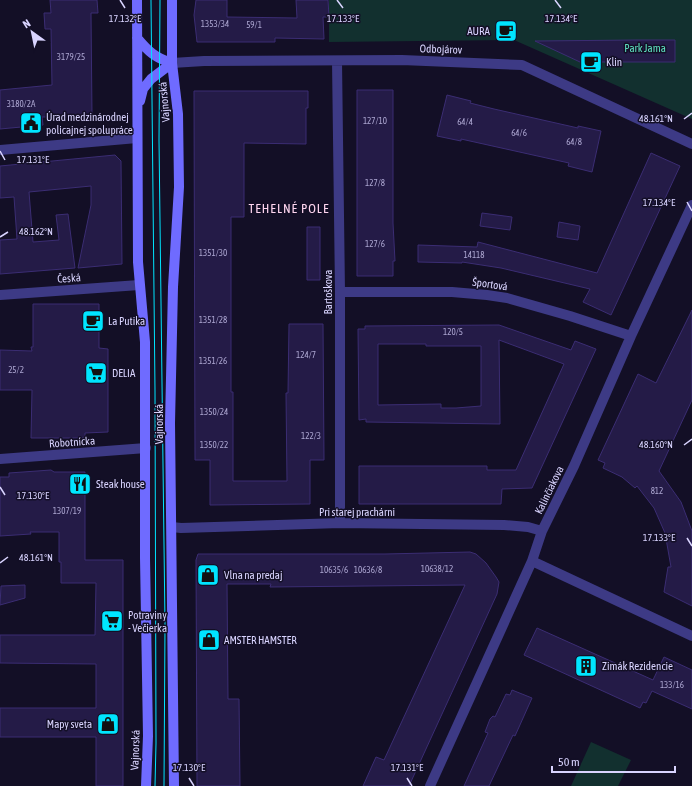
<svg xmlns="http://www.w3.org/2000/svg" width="692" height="786" viewBox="0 0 692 786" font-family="'Asap Condensed',sans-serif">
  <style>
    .green { fill: #12302f }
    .building { fill: #241b47; stroke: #3b2d73; fill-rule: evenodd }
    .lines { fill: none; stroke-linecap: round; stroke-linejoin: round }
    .street { stroke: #3d3a85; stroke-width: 10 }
    .secondary { stroke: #6f6bff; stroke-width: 10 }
    .tram { stroke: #00e5ff; stroke-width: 1 }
    .ticks { fill: none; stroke: #d9d4ff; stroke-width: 1.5 }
    .labels { text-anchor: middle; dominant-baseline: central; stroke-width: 3; stroke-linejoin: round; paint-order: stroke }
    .number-label { font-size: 9px; fill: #aca6d1 }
    .poi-label { font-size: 11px; fill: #d9d4ff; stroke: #130f26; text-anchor: start }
    .park-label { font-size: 11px; fill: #5fe0c0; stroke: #130f26 }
    .street-label { font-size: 11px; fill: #d9d4ff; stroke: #130f26 }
    .quarter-label { font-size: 13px; letter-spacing: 1px; fill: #ffd6f0; stroke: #130f26 }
    .ticks-label { font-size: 10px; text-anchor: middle; fill: #d9d4ff; stroke: #130f26; stroke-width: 3; stroke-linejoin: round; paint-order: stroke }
  </style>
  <rect width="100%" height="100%" fill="#130f26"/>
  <!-- green -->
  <path class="green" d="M329,0H692V119L514,40L329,42Z
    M591,742L631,760L618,786H571Z"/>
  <!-- building -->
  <path class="building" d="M50,0H97L98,13H91L92,117H42L43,125L0,129V90L52,85L51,29H45L44,13H51Z
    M196,0H227V17L297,18L296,0H328L329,17H323L324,39L275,38V42H197L194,15Z
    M501,23H513L514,40H501Z
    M637,40H675V62H580L535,41Z
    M357,90H393V223L395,261H393V276H357Z
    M194,91H308V108H306V144L244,143V217H231V392H233V481H287L286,393H288L289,324H323L324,460H310V504L210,505V460H195Z
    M447,95L471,101L470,103L494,109L578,128V126L601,131L592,172L568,166L569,163L461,139V141L437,136Z
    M651,153L680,166L611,315L583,302L590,289L501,268L462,262V263L418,262V245L477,247L478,242L597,273Z
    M115,155L121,161L122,264L78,268L91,205V186L29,192L33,242L59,240L56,215L68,214L75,268L0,274V240L17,239L14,197L0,198V166Z
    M482,213L512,217L510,230L480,226Z
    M559,222L580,226L578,240L557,237Z
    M307,227H320V280H307Z
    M33,304H99V348L108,349V432L85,433V438H31L32,390H0V350L32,351L31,347H33Z
    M692,310V400L659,471L681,502L692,531V606L664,592L668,567H671L665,533L654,508L637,486L635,488L622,477L603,468L605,463L598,460L638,374L656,383Z
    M499,325L571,350L575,341L596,349L532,488L502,489L501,504H359V466H487V470H516L564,364L499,340L500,424L366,422V419L359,420L358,329H365V326ZM378,344H426V346H481V406L456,408H441V404L378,405Z
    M51,470L54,472H85V560H123V786H96V737H0V708H96V664L0,663V635H95L96,583H61V562H59V532H30L31,534L0,536V477H9V473Z
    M470,552L476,554L486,563L496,577L499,582L497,594L409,786H363L376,757L384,760L465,585L270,587L271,584H227L228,699H239L240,786H197L196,560L198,554H385Z
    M25,585V598L0,605L1,586Z
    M537,628L653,680L664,657L692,670V709L652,691L646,703L643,702L640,708L524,655Z
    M512,690L532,698L515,736L513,735L489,786H464L488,733L485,732L490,719L493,716L495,717L506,694L510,695Z"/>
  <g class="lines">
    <!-- street -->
    <path class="street" d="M337,61L340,292V523
      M172,63L204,61L402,60L522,65L692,144
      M0,150L137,138
      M340,292H452L487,295L507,298L570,316L631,336
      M0,295L139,285
      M0,459L146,448
      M172,527L181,528L340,523L504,525L528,527L542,531
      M532,561L692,636
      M430,786L532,561L542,531L574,466L631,336L692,205"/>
    <!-- secondary -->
    <path class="secondary" d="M137,0L138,262L145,342V558L148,736L146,786
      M172,0V63L178,114L179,187L173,287L170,423L174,786
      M137,38C148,51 155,58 172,63
      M140,101L143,89L151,79L172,63"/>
    <!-- tram -->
    <path class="tram" d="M151,0L155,391L156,743L155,786
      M160,0L159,140L165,625L164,786"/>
  </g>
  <!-- ticks -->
  <path class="ticks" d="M120,0L125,8M337,0L343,8M555,0L561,8M684,119L692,113M0,151L5,160M687,202L692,211M0,237L8,232M684,445L692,439M0,487L5,495M687,538L692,546M0,563L8,557M189,778L194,786M407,778L412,786"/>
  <!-- icons -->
  <defs>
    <g id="cafe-square" transform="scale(1.15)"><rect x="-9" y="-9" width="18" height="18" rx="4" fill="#00e5ff" stroke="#130f26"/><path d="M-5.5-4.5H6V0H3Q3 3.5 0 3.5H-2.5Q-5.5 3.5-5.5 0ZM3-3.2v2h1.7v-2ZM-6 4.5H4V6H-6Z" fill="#111"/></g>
    <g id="civic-square" transform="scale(1.15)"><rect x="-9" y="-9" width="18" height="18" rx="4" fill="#00e5ff" stroke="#130f26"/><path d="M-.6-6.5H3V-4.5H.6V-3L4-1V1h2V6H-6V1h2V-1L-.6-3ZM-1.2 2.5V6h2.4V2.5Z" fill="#111"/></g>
    <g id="supermarket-square" transform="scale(1.15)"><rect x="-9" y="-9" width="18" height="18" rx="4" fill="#00e5ff" stroke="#130f26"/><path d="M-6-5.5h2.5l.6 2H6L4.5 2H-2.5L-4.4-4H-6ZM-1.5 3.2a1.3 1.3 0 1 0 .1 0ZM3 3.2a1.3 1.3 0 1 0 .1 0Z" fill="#111"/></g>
    <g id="restaurant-square" transform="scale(1.15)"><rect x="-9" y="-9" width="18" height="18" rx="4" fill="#00e5ff" stroke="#130f26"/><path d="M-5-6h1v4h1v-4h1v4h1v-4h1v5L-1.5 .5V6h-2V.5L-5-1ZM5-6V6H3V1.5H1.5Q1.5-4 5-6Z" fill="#111"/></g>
    <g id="shop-square" transform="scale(1.15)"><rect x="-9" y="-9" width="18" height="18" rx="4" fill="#00e5ff" stroke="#130f26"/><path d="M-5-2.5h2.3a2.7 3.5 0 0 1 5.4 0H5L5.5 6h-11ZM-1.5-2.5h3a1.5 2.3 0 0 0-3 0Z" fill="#111"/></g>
    <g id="building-square" transform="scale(1.15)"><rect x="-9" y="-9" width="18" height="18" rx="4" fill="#00e5ff" stroke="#130f26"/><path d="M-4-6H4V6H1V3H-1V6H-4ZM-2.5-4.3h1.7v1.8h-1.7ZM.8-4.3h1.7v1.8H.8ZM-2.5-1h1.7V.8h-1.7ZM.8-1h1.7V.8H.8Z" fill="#111"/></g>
  </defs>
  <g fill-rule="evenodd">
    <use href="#cafe-square" x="506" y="31"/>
    <use href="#cafe-square" x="591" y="62"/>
    <use href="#civic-square" x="31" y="123"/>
    <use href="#cafe-square" x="93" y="321"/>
    <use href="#supermarket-square" x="96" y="373"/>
    <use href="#restaurant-square" x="80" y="484"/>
    <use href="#shop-square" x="208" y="575"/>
    <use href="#supermarket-square" x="112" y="621"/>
    <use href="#shop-square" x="209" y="640"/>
    <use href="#building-square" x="586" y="666"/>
    <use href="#shop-square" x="108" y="724"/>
  </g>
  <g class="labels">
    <!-- number labels -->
    <g class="number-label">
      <text x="215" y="24">1353/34</text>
      <text x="254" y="25">59/1</text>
      <text x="71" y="57">3179/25</text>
      <text x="21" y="104">3180/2A</text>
      <text x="375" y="121">127/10</text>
      <text x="465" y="122">64/4</text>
      <text x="519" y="133">64/6</text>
      <text x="574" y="142">64/8</text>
      <text x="375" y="183">127/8</text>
      <text x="375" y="244">127/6</text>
      <text x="213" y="253">1351/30</text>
      <text x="474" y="255">14118</text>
      <text x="213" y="320">1351/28</text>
      <text x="453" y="332">120/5</text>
      <text x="306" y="355">124/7</text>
      <text x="213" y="361">1351/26</text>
      <text x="16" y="370">25/2</text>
      <text x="214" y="412">1350/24</text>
      <text x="311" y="436">122/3</text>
      <text x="214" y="445">1350/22</text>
      <text x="657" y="491">812</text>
      <text x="67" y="511">1307/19</text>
      <text x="437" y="569">10638/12</text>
      <text x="334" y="570">10635/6</text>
      <text x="368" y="570">10636/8</text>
      <text x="672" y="685">133/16</text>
    </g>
    <!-- poi labels -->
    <g class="poi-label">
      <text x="490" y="31" text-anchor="end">AURA</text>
      <text x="606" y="62">Klin</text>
      <text x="46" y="117">Úrad medzinárodnej<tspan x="46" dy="13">policajnej spolupráce</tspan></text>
      <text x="108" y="321">La Putika</text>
      <text x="112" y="373">DELIA</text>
      <text x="96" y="484">Steak house</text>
      <text x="224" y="575">Vlna na predaj</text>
      <text x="128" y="615">Potraviny<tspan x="128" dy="13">- Večierka</tspan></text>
      <text x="224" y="640">AMSTER HAMSTER</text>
      <text x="602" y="666">Zimák Rezidencie</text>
      <text x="92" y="724" text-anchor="end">Mapy sveta</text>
    </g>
    <!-- park labels -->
    <g class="park-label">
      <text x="645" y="48">Park Jama</text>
    </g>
    <!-- street labels -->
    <g class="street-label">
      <text transform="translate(441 49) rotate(2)">Odbojárov</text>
      <text transform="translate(164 102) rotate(-95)">Vajnorská</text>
      <text transform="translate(69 278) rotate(-4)">Česká</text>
      <text transform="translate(490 284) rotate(8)">Športová</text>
      <text transform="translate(328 292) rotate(-90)">Bartoškova</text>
      <text transform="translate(159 424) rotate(-90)">Vajnorská</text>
      <text transform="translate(72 442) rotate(-4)">Robotnícka</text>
      <text transform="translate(549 490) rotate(-64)">Kalinčiakova</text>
      <text x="357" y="512">Pri starej prachárni</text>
      <text transform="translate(135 750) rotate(-88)">Vajnorská</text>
    </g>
    <!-- quarter labels -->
    <g class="quarter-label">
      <text x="289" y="208">TEHELNÉ POLE</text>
    </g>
  </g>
  <g class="ticks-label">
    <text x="125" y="22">17.132°E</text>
    <text x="343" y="22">17.133°E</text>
    <text x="561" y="22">17.134°E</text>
    <text x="656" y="122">48.161°N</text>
    <text x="33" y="163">17.131°E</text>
    <text x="659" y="206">17.134°E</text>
    <text x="36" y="235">48.162°N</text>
    <text x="656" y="448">48.160°N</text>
    <text x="33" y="499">17.130°E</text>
    <text x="659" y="541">17.133°E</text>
    <text x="36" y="561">48.161°N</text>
    <text x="189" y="771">17.130°E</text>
    <text x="407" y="771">17.131°E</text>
  </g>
  <!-- north arrow -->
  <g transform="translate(32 32) rotate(327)" stroke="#130f26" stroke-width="3" paint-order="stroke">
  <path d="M0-3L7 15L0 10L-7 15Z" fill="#d9d4ff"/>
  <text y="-6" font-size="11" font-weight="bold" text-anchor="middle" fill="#d9d4ff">N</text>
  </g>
  <!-- scale -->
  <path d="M552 766v6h123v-6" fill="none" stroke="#d9d4ff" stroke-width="2"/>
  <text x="558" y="766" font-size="12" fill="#d9d4ff" stroke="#130f26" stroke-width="3" paint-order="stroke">50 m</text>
</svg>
